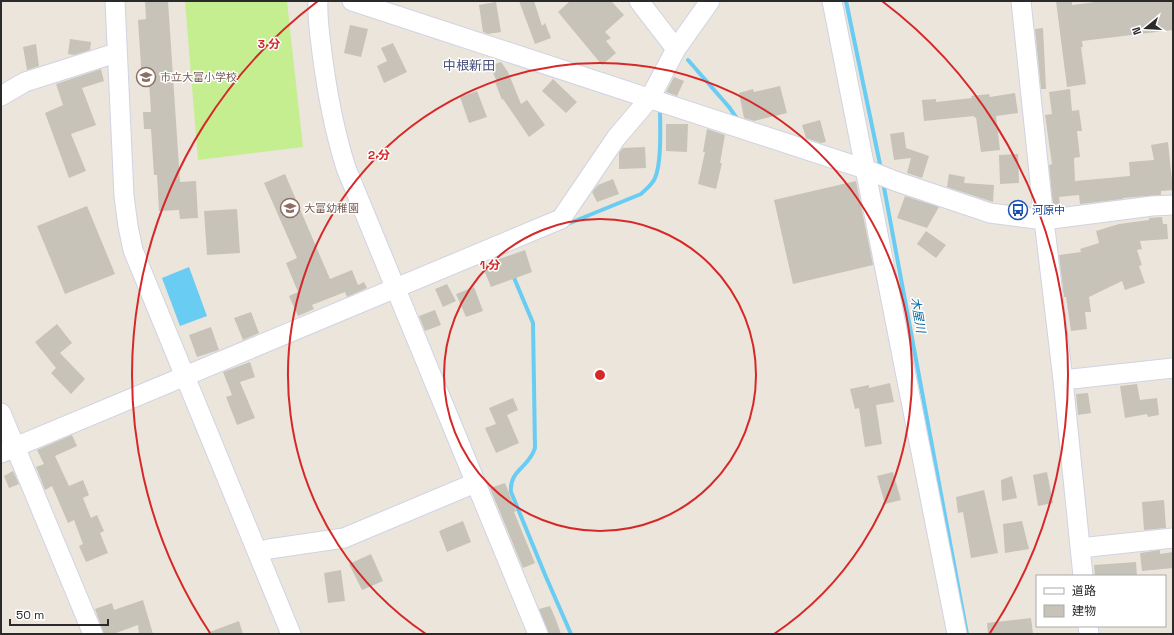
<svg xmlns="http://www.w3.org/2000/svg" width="1174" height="635" viewBox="0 0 1174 635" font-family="'Space Grotesk','Noto Sans JP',sans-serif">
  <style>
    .pitch { fill: #c4ee90 }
    .water { fill: #69ccf3 }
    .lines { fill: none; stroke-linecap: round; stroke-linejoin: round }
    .stream { stroke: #69ccf3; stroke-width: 4 }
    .building { fill: #c7c3b9 }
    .minor-casing { stroke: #d0d3e3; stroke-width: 21 }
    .minor { stroke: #fff; stroke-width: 19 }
    .ring { fill: none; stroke: #d62828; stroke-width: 2 }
    .labels { text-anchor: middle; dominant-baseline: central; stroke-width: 3; stroke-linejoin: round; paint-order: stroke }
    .education-label { font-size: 11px; fill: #785e54; stroke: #fff; text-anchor: start }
    .transit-label { font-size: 11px; fill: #164399; stroke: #fff; text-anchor: start }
    .water-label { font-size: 12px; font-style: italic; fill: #08689f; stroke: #fff }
    .quarter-label { font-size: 13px; fill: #48507c; stroke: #fff }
    .centre { fill: #d62828; stroke: #fff; stroke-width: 2 }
    .ring-label { font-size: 12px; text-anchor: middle; font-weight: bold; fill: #d62828; stroke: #fff; stroke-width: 3; stroke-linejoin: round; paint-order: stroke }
  </style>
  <rect width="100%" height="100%" fill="#ece5db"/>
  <!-- pitch -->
  <path class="pitch" d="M185,1L287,2L303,147L198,160Z"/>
  <!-- water -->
  <path class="water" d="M189,267L207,316L180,326L162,278Z"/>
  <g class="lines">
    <!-- stream -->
    <path class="stream" d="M846,1L881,169
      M688,60L729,107L738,120
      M883,182L967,634
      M565,225L641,194C646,189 652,185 655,178C662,162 660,125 660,107
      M512,273L533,323L535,448C529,468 509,470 511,492L546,577L571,634"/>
  </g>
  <!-- building -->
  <path class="building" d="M145,1H168L180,182L196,181L198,218L180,219L179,210L159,211L157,175H154L151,129H144L143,112H151L149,81H142L138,20L146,19Z
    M519,1H534L542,26L545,23L551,38L535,44Z
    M570,1H611L624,15L605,32L611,38L606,41L616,53L602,65L558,12Z
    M1056,1H1072V5L1103,1H1173V30L1082,41L1083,47H1081L1086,84L1067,87Z
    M496,2L501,32L488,34L483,32L479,5Z
    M350,25L368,29L361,57L344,53Z
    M1043,28L1046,89H1041L1035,29Z
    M70,39L91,42L90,50L74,55L68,54Z
    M393,43L407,72L384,83L377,66L387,61L381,48Z
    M36,44L39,66L27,70L23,47Z
    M501,62L508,72L521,104L527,100L545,125L529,137L503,99L502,100L495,82H497L490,66Z
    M101,69L104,81L82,88L96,125L71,134L86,171L69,178L45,113L63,105L56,84Z
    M674,77L684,81L677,96L666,92Z
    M553,79L577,102L566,113L542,91Z
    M780,86L787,113L754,121L744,118L739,93L753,89L754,92Z
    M1070,89L1072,111L1079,110L1082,131H1077L1080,157L1074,158L1075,181L1130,176L1129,162L1154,160L1151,145L1168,142L1173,190L1161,191V195L1123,198V199L1080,204L1079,195L1059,197L1060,204L1053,205L1049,165L1052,164L1045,115L1052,114L1049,92Z
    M477,91L487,117L469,123L460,97Z
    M1015,93L1018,113L996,116L1000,150L981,152L976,117L974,118V116L924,121L922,100L936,99V102L972,98L971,96L989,94L990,97Z
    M820,120L826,142L821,143L806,138L802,125Z
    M666,124H688L687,152L666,151Z
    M707,129L725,135L720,163H722L716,189L698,184L705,152H703Z
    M904,132L906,148L929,156L922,178L907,173L911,158L894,160L890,134Z
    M645,147L646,168L619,169V153L623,148Z
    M1018,154L1019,183L1000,184L999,155Z
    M285,174L330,279L352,270L358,285L364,282L367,288L347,297L345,292L312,305L314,309L298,316L289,296L298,292L286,263L297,258L264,183Z
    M949,174L965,177L964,183L994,185L993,202L947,187Z
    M613,179L619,194L597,202L592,192L598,185Z
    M856,181L873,265L793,284L774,200Z
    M905,196L939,207L927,228L897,218Z
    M87,206L115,274L65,294L37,226Z
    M237,209L240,253L207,255L204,211Z
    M1162,217L1163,224H1167L1168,239L1140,241L1142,249L1137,250L1142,265L1139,266L1145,283L1125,290L1122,281L1089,297L1091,312H1085L1087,329L1071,331L1066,297H1064L1059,255L1081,252L1080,249L1099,243L1096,231L1119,224L1149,220V218Z
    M926,231L946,245L936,258L917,244Z
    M525,250L532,272L491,287L482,265Z
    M447,284L456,301L443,307L435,289Z
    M474,287L483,311L466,317L456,294Z
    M435,310L441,325L425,331L419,316Z
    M251,312L259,333L243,340L234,318Z
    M57,324L72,343L60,353L85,379L71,394L51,373L56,368L35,342Z
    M211,327L219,350L197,357L189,335Z
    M250,362L255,377L240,382L255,418L237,425L226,397L232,395L223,372Z
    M890,383L894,402L876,405L882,444L865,447L859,408L855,409L850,389L869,385V388Z
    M1137,384L1140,400L1157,398L1159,415L1148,417L1147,414L1125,418L1120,386Z
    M1088,393L1091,413L1078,415L1076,394Z
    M513,398L518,410L507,415L519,443L496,453L485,428L496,424L489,408Z
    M72,435L77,446L55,456L69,486L83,480L89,495L83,498L91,518L97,515L104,531L100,533L108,553L86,562L79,546L83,544L74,520L68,523L52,486L45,490L36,467L44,464L37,450Z
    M13,471L19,484L9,488L4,476Z
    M893,472L901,500L885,504L877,476Z
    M1047,472L1053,503L1038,506L1033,475Z
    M1012,476L1017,498L1002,501L1001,480Z
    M505,483L516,511L514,512L535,563L523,568L490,488Z
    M984,490L998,553L971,558L963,512L958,513L956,497Z
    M1164,500L1166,528L1144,530L1142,502Z
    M463,521L471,542L447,552L439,531Z
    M1022,521L1029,549L1005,553L1003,524Z
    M1160,550V554L1173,552V568L1142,571L1140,553Z
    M371,554L383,581L362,590L349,564Z
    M1136,562L1137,576H1095L1094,565Z
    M341,570L345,601L328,603L324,573Z
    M143,600L153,634H139L138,625L113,634H104L95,609L112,603L114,610Z
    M550,606L556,620L561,634H549L539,609Z
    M1031,618L1033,634H988L987,623Z
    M239,621L243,634H207V633Z"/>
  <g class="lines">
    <!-- minor casing -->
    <g class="minor-casing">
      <path id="minor" d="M115,1L124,196L128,226L133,250L291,634
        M318,1C317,19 320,36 322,53C327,92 334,130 346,168L538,634
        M352,1L865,169L895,181L990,213L1044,220L1152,206L1173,205
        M639,1L676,49
        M832,1L957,634
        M1021,1L1044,220L1063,380L1083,576
        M1,96L25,82L116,53
        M1063,380L1173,368
        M1,413L93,634
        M1,453L561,219L616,138L650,98L676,49L710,1
        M1080,548L1173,538
        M258,553L269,549L344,538L475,483
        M1088,626L1089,634"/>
    </g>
    <!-- minor -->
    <use href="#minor" class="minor"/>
  </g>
  <!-- distance rings -->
  <g class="ring">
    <circle cx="600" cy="375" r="156"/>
    <path d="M426 634A312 312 0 1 1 774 634"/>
    <path d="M210 633A468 468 0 0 1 318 1M882 1A468 468 0 0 1 990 633"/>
  </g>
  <!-- icons -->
  <defs>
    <g id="school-ring" transform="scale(1)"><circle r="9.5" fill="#fff" stroke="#8d6e63" stroke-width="1.5"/><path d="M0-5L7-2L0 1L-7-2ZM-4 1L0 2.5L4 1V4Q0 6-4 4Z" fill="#8d6e63"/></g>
    <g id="bus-ring" transform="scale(1)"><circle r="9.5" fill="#fff" stroke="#1a4fb4" stroke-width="1.5"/><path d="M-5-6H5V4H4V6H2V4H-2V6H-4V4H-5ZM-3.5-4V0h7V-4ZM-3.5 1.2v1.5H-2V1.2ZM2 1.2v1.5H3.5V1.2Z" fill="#1a4fb4"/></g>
  </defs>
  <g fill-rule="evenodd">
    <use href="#school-ring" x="146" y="77"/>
    <use href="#school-ring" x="290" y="208"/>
    <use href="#bus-ring" x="1018" y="210"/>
  </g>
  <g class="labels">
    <!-- education labels -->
    <g class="education-label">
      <text x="160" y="77">市立大富小学校</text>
      <text x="304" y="208">大富幼稚園</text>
    </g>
    <!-- transit labels -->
    <g class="transit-label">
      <text x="1032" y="210">河原中</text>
    </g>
    <!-- water labels -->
    <g class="water-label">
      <text transform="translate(918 315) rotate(80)">木屋川</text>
    </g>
    <!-- quarter labels -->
    <g class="quarter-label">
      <text x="469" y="65">中根新田</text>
    </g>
  </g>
  <circle cx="600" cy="375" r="6" class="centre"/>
  <g class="ring-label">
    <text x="269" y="48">3 分</text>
    <text x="379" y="159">2 分</text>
    <text x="490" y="269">1 分</text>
  </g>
  <!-- border -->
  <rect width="1174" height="635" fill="none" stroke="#2a2a2a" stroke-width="4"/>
  <!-- legend -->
  <rect x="1036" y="575" width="130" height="52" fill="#ffffff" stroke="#aaaaaa"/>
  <rect x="1044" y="588" width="20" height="6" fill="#ffffff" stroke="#aaaaaa"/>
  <text x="1072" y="595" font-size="12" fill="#2a2a2a">道路</text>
  <rect x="1044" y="605" width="20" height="12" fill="#c7c3b9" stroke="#aaaaaa"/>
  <text x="1072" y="615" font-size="12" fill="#2a2a2a">建物</text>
  <!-- north arrow -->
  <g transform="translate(1146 28) rotate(252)" stroke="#ffffff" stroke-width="3" paint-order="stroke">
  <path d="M0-3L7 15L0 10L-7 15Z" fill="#2a2a2a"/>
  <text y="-6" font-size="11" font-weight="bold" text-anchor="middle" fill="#2a2a2a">N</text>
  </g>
  <!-- scale -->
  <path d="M10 619v6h98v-6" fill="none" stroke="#2a2a2a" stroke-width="2"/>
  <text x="16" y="619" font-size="12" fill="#2a2a2a" stroke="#ffffff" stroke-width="3" paint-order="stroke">50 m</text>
</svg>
